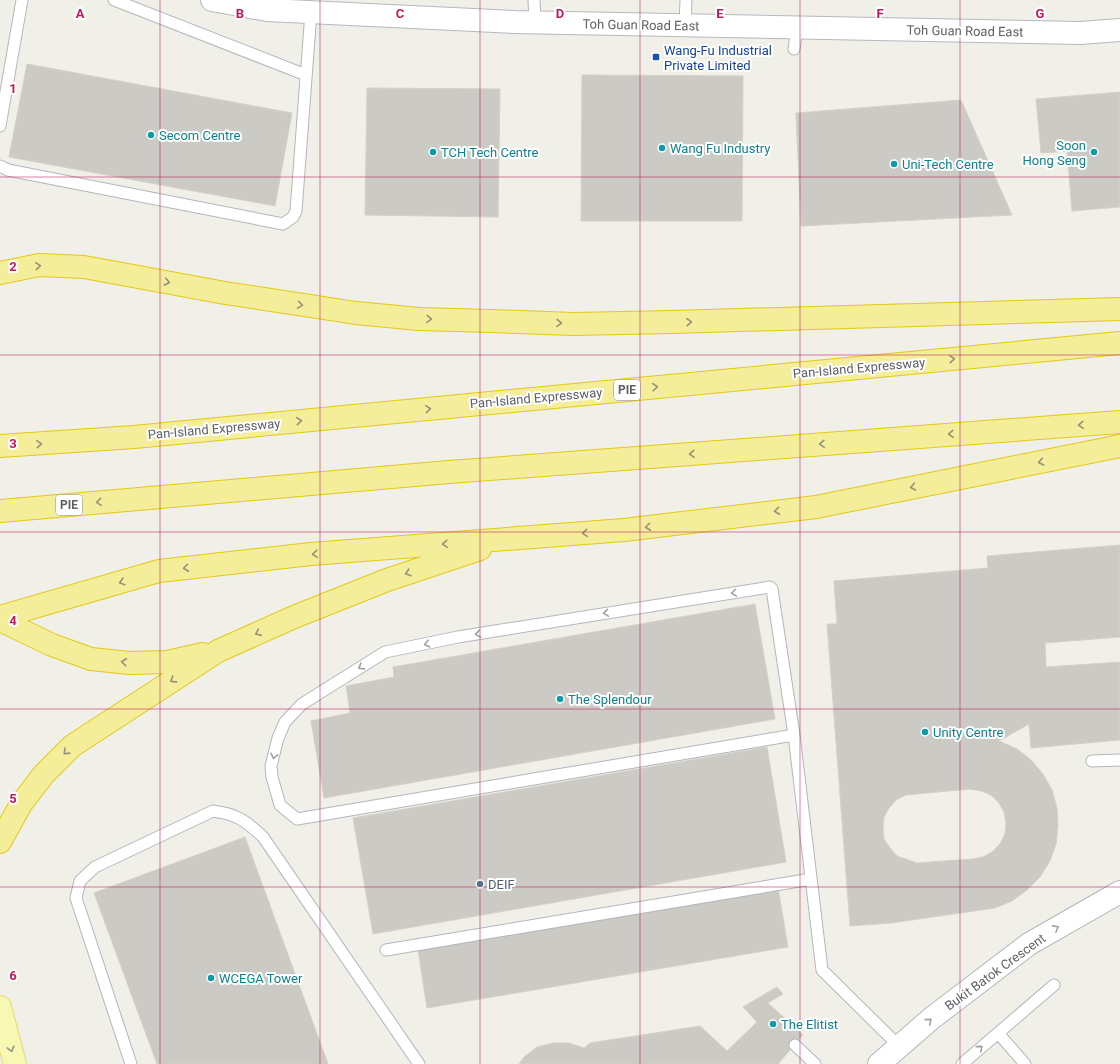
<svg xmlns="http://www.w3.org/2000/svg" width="1120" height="1064" viewBox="0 0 1120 1064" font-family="Roboto,sans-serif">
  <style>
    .building { fill: #cbcac4; stroke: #d4d2c7; fill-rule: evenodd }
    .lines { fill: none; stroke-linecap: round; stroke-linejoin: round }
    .lane-casing { stroke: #b5b6bb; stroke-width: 13 }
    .street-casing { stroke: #b5b6bb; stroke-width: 24 }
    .secondary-casing { stroke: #b6b8be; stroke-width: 24 }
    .primary-casing { stroke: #e6da6b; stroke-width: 24 }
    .highway-casing { stroke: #e3c914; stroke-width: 24 }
    .lane { stroke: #fff; stroke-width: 11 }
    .street { stroke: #fff; stroke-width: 22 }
    .secondary { stroke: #fff; stroke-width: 22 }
    .primary { stroke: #f7f8b4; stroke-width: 22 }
    .highway { stroke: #f4ee9b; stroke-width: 22 }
    .oneway { stroke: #939279 }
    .oneway2 { stroke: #9fa0a4 }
    .oneway3 { stroke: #949682 }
    .grid { fill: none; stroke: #c2185b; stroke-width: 1; stroke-opacity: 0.55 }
    .transit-dot { fill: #1a4fb4; stroke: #fff; stroke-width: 1.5 }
    .culture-dot { fill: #0f9aa8; stroke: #fff; stroke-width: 1.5 }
    .service-dot { fill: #5c6f8a; stroke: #fff; stroke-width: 1.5 }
    .labels { text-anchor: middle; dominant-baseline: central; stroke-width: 4; stroke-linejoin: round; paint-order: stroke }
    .shield { fill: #fff; stroke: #8f9095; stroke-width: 1 }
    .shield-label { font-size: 12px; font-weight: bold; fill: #5f6167 }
    .street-label { font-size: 13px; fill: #5f6167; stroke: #fff }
    .transit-label { font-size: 13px; fill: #164399; stroke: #fff; text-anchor: start }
    .culture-label { font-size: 13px; fill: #0d838f; stroke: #fff; text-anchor: start }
    .service-label { font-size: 13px; fill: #4e5e75; stroke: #fff; text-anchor: start }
    .grid-label { font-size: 13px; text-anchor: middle; font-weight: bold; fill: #c2185b; stroke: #fff; stroke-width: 4; stroke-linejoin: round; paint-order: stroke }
  </style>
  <rect width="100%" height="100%" fill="#f0efe8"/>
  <!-- building -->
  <path class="building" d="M27,64L292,113L275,206L9,157Z
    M582,75L743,76L742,221H581Z
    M367,88L500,89L498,217L365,215Z
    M1120,92V207L1072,211L1067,151L1041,153L1036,99Z
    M961,100L1012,215L801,226L796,113Z
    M1120,545V637L1045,643L1046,667L1120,662V740L1031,748L1029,724L999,741L1017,749L1031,760L1043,774L1052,790L1057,808L1058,826L1056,844L1050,861L1040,877L1027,890L1012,901L995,908L891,923L850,926L827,624H837L834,581L988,568L987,556ZM970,789L981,791L991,795L999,803L1004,812L1006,823L1005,834L1000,844L992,852L983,857L972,859L917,863L897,856L890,848L884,839L883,828L884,817L889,808L896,800L906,795Z
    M755,604L775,719L324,798L311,721L350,713L346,686L394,677L393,667Z
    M767,747L786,862L373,934L353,818Z
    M245,837L328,1064H157L94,893Z
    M778,888L788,947L427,1008L418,950Z
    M777,987L783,994L768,1003L803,1035L778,1064H519L524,1057L537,1047L553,1043H569L584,1048L590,1043L700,1026L727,1051L757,1022L743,1007Z"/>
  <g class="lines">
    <!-- lane casing -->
    <g class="lane-casing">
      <path id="lane" d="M114,0L306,75
        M534,0L535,23
        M685,25L686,0
        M794,49L797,28
        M0,126L22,0
        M0,166L8,170L283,224L293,217L296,211L311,12
        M794,735C628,764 463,790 297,819L280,805L272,777L271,766L278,738L285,722L302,704L385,652L458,637L770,587L772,589L794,735L822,970L899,1046
        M1092,761L1120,760
        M386,950L811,879
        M998,1033L1025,1064
        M795,1045L815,1064
        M131,1064L76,898L80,881L95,867L213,811C237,814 246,821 263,837L419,1064
        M962,1064L1054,985"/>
    </g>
    <!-- street casing -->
    <g class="street-casing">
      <path id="street" d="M879,1064L932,1018L1029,944L1120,892"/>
    </g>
    <!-- secondary casing -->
    <g class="secondary-casing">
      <path id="secondary" d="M212,0L267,10L514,22L1080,33L1120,30"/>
    </g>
    <!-- primary casing -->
    <g class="primary-casing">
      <path id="primary" d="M0,1007L15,1064"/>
    </g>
    <!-- highway casing -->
    <g class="highway-casing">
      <path id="highway" d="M0,273L39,265L84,267L225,293L356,313L419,319L491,321L573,324L672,322L1120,309
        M0,446L134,437L1120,343
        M0,511L449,472L1120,422
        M0,617L159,571L311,554L624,530L816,507L1120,446
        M0,620L52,645L91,659L130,663L167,662L203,654
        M0,842L21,804L44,774L72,746L218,651L294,617L387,580L480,549"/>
    </g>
    <!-- lane -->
    <use href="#lane" class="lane"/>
    <!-- street -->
    <use href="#street" class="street"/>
    <!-- secondary -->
    <use href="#secondary" class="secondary"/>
    <!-- primary -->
    <use href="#primary" class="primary"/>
    <!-- highway -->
    <use href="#highway" class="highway"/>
  </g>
  <!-- one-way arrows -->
  <defs><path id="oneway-chevron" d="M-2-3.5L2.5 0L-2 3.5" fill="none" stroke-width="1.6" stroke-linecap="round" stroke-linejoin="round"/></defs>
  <g class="oneway">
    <use href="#oneway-chevron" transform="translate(38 266) rotate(-5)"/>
    <use href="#oneway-chevron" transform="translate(167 282) rotate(11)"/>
    <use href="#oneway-chevron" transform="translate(300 305) rotate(9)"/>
    <use href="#oneway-chevron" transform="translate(429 319) rotate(2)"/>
    <use href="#oneway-chevron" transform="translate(689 322) rotate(-2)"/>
    <use href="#oneway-chevron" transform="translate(559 323) rotate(2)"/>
    <use href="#oneway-chevron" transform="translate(952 359) rotate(-5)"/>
    <use href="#oneway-chevron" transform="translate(655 387) rotate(-5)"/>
    <use href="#oneway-chevron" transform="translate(428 409) rotate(-5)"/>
    <use href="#oneway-chevron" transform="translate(299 421) rotate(-5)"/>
    <use href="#oneway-chevron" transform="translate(1081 425) rotate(176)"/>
    <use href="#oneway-chevron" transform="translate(951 434) rotate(176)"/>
    <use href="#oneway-chevron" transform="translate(39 444) rotate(-4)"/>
    <use href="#oneway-chevron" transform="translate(822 444) rotate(176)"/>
    <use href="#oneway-chevron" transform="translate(692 454) rotate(176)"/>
    <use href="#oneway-chevron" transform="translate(1041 462) rotate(169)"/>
    <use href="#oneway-chevron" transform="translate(913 487) rotate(169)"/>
    <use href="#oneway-chevron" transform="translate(99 502) rotate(175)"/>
    <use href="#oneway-chevron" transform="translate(777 511) rotate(173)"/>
    <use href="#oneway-chevron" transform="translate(648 527) rotate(173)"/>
    <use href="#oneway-chevron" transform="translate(585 533) rotate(175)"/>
    <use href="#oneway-chevron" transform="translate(445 544) rotate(176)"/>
    <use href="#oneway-chevron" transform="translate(315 554) rotate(175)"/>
    <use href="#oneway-chevron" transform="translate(186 568) rotate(173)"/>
    <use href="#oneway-chevron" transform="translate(408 573) rotate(162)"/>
    <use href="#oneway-chevron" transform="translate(122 582) rotate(165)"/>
    <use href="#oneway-chevron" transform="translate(258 633) rotate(156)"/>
    <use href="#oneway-chevron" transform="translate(124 662) rotate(-174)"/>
    <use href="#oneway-chevron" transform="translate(173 680) rotate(147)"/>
    <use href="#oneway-chevron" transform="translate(66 752) rotate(136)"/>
  </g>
  <g class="oneway2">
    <use href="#oneway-chevron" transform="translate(734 593) rotate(171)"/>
    <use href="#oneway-chevron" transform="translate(606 613) rotate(171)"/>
    <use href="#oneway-chevron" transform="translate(478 634) rotate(171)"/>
    <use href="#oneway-chevron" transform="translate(427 644) rotate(168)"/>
    <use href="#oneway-chevron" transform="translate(361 667) rotate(148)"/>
    <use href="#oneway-chevron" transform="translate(274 756) rotate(103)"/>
    <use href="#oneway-chevron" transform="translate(1056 928) rotate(-29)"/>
    <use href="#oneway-chevron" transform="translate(929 1021) rotate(-40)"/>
    <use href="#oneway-chevron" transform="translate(980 1048) rotate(-41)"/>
  </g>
  <use class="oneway3" href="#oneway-chevron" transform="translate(11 1049) rotate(75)"/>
  <!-- grid -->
  <path class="grid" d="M160,0V1064M320,0V1064M480,0V1064M640,0V1064M800,0V1064M960,0V1064M0,177H1120M0,355H1120M0,532H1120M0,709H1120M0,887H1120"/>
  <!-- markers -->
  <rect class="transit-dot" x="652" y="53" width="8" height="8" rx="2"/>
  <g class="culture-dot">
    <circle cx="151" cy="135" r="4"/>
    <circle cx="662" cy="148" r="4"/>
    <circle cx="433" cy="152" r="4"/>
    <circle cx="1094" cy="152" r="4"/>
    <circle cx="894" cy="164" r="4"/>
    <circle cx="560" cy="699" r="4"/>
    <circle cx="925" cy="732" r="4"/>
    <circle cx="211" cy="978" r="4"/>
    <circle cx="773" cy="1024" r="4"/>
  </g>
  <circle class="service-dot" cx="480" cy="884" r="4"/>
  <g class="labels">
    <!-- shield labels -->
    <g class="shield">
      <rect x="614" y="380" width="26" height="20" rx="3"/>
      <rect x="56" y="495" width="26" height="20" rx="3"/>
    </g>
    <g class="shield-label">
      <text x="627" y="390">PIE</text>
      <text x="69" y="505">PIE</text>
    </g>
    <!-- street labels -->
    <g class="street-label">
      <text transform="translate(641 25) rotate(1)">Toh Guan Road East</text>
      <text transform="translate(965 31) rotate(1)">Toh Guan Road East</text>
      <text transform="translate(859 368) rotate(-5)">Pan-Island Expressway</text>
      <text transform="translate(536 398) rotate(-5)">Pan-Island Expressway</text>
      <text transform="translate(214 429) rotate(-5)">Pan-Island Expressway</text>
      <text transform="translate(995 972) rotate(-36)">Bukit Batok Crescent</text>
    </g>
    <!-- transit labels -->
    <g class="transit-label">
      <text x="664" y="50">Wang-Fu Industrial<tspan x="664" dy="15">Private Limited</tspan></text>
    </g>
    <!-- culture labels -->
    <g class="culture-label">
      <text x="159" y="135">Secom Centre</text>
      <text x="1086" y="145" text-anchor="end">Soon<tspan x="1086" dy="15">Hong Seng</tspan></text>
      <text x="670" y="148">Wang Fu Industry</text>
      <text x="441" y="152">TCH Tech Centre</text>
      <text x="902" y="164">Uni-Tech Centre</text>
      <text x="568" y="699">The Splendour</text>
      <text x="933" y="732">Unity Centre</text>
      <text x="219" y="978">WCEGA Tower</text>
      <text x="781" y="1024">The Elitist</text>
    </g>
    <!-- service labels -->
    <g class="service-label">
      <text x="488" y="884">DEIF</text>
    </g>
  </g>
  <g class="grid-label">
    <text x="80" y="18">A</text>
    <text x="240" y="18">B</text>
    <text x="400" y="18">C</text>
    <text x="560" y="18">D</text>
    <text x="720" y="18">E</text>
    <text x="880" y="18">F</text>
    <text x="1040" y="18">G</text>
    <text x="13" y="93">1</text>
    <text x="13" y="271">2</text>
    <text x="13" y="448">3</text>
    <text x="13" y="625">4</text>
    <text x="13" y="803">5</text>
    <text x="13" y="980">6</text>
  </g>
</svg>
